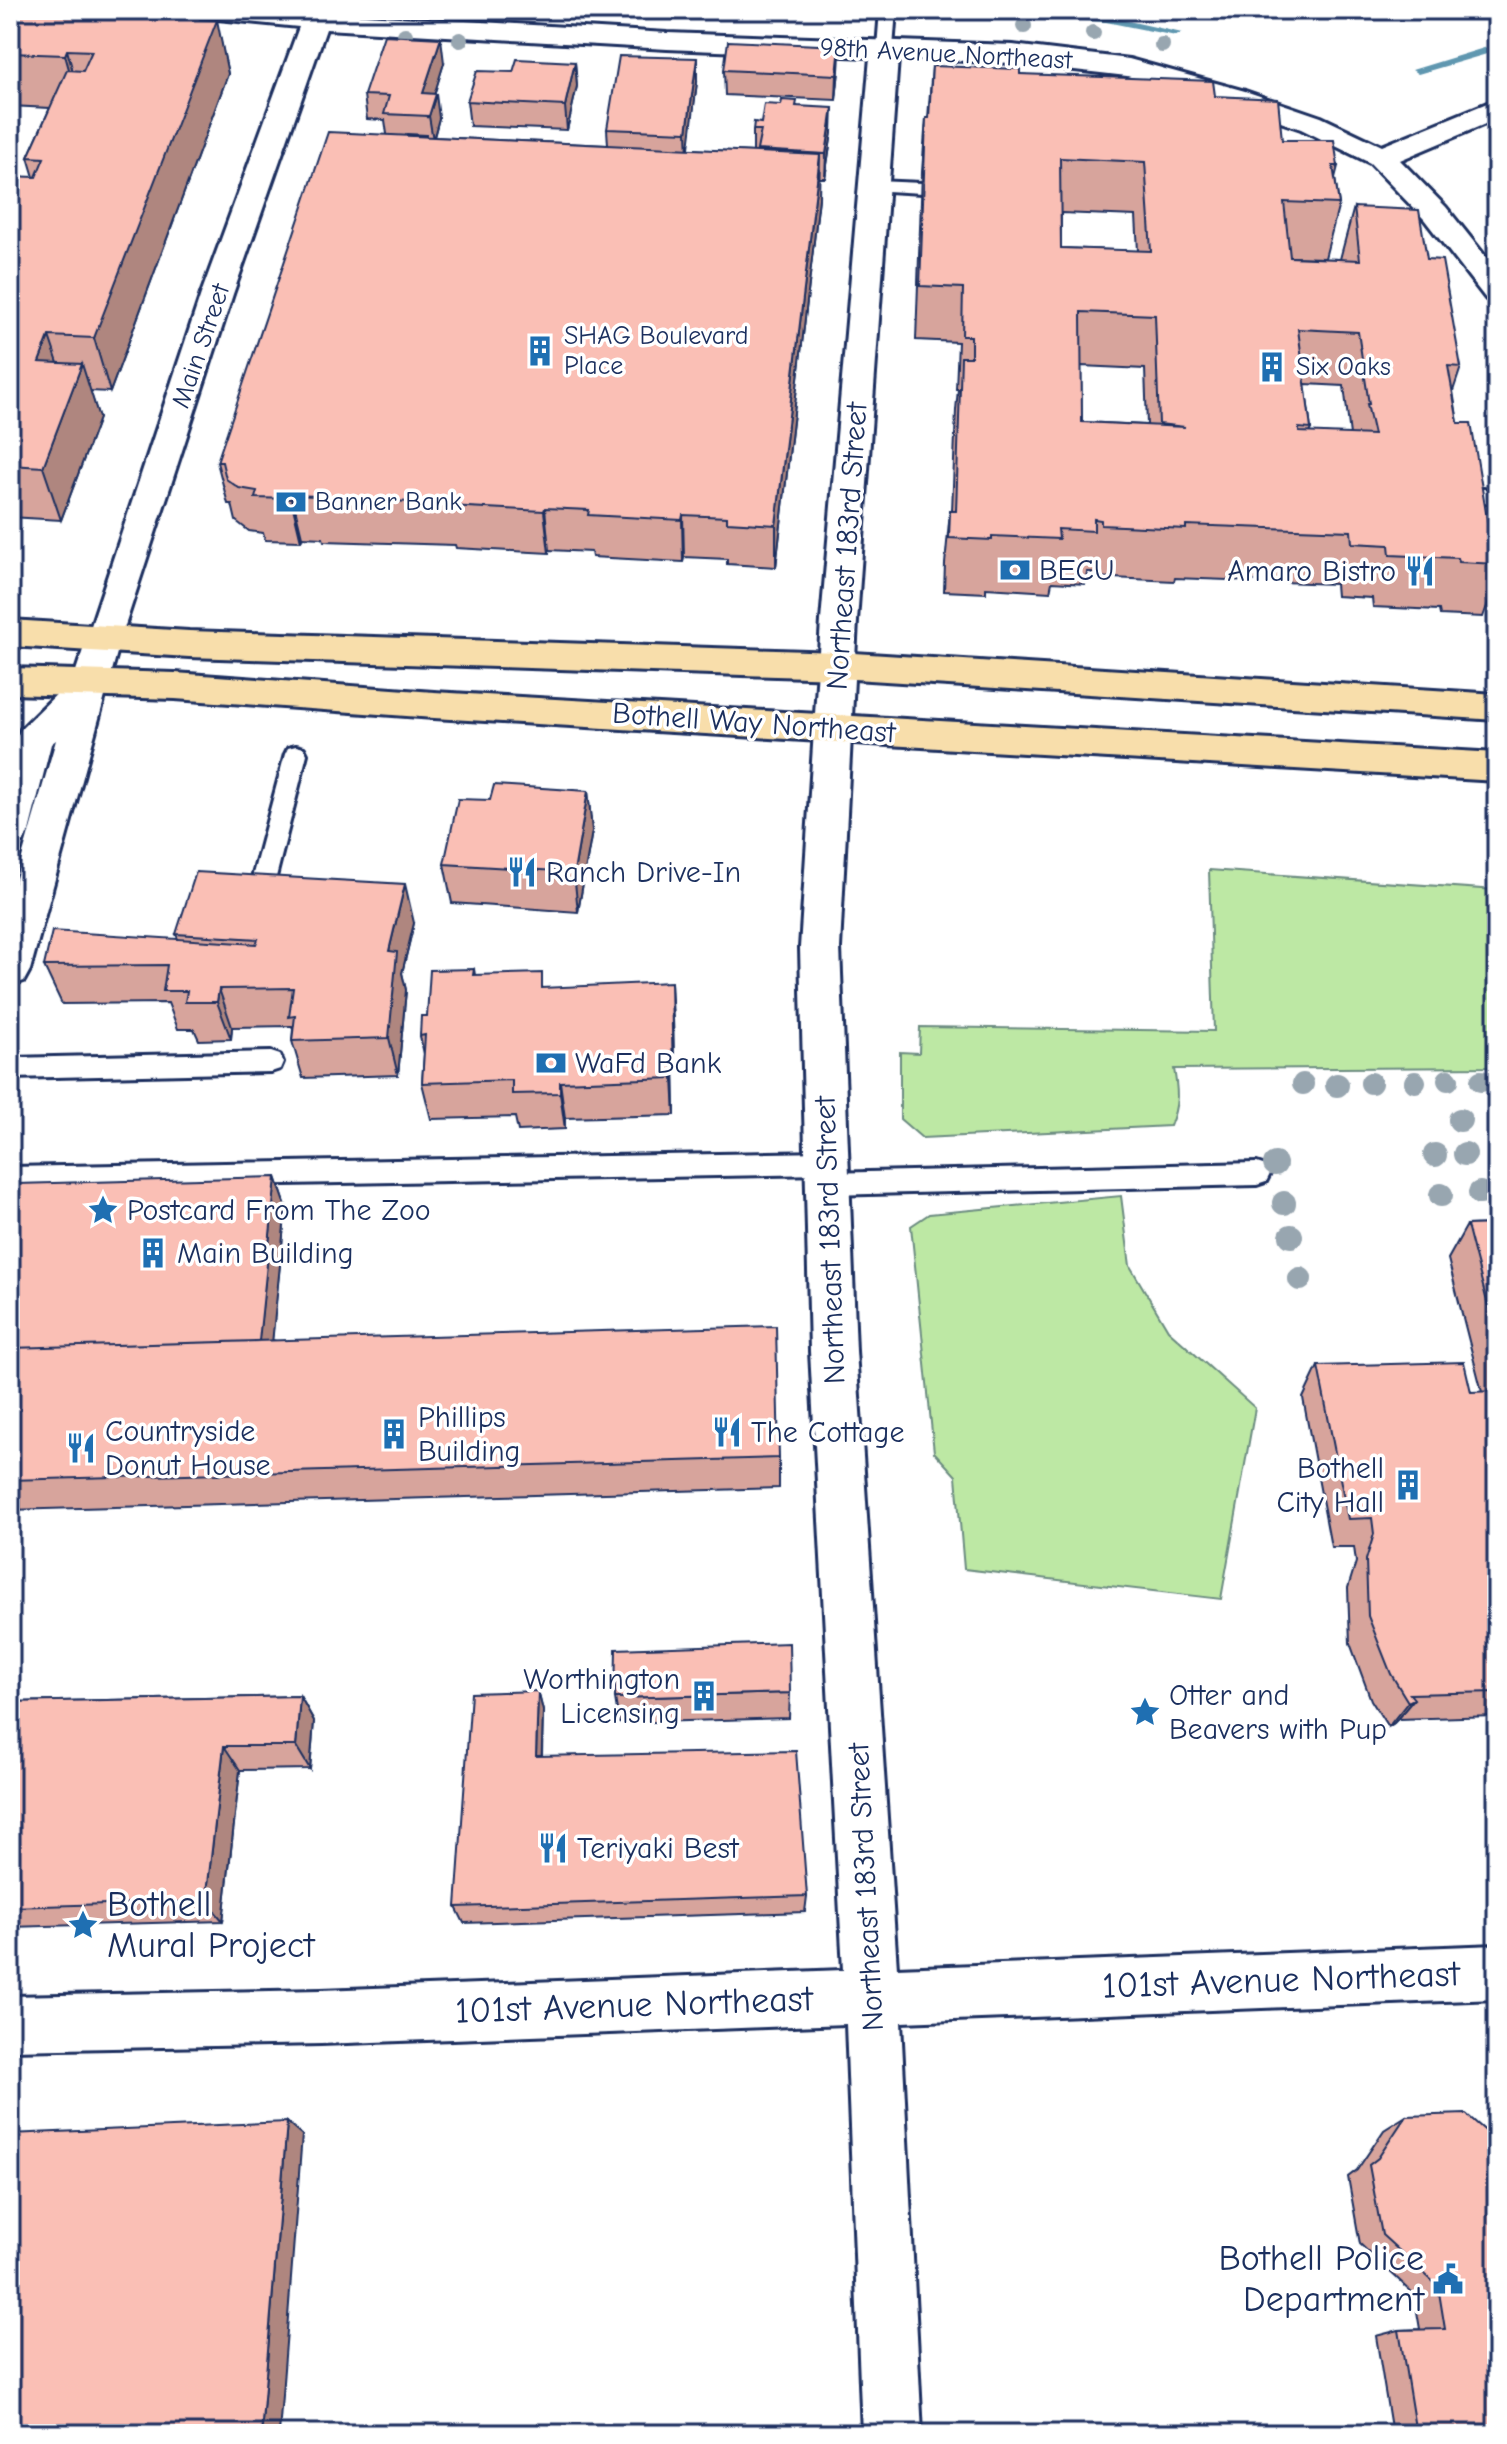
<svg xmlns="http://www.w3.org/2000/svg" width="1507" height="2444" viewBox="0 0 1507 2444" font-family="'Comic Neue',sans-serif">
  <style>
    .green { fill: #bde8a4; stroke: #6c8c81; stroke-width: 2 }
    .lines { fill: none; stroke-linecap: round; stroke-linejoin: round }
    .stream { fill: #5f97b0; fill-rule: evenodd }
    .service-casing { stroke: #1b2f5e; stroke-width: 6 }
    .minor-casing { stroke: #1b2f5e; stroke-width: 6 }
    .primary-casing { stroke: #1b2f5e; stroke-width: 6 }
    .service { fill: #fff; fill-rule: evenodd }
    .minor { fill: #fff; fill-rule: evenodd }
    .primary { fill: #f8deab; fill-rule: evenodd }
    .tree { fill: #98a6b0 }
    .wall { fill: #d7a49c; stroke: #1b2f5e; stroke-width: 2; fill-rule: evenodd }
    .shaded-wall { fill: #af867f; stroke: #1b2f5e; stroke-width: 2 }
    .building { fill: #fabfb5; stroke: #1b2f5e; stroke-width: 2; fill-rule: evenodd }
    .labels { text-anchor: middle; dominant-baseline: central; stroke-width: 7; stroke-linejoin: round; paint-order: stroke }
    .far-street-label { font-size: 26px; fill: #1b2f5e; stroke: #fff }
    .far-poi-label { font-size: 26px; fill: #1b2f5e; stroke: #fff; text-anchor: start }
    .street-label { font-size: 30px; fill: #1b2f5e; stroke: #fff }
    .poi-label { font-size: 30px; fill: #1b2f5e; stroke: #fff; text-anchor: start }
    .near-poi-label { font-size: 36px; fill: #1b2f5e; stroke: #fff; text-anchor: start }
    .near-street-label { font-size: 36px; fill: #1b2f5e; stroke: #fff }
  </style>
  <rect width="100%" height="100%" fill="#fff"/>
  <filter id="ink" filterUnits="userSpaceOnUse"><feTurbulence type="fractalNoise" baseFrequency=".0125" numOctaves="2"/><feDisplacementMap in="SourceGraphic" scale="16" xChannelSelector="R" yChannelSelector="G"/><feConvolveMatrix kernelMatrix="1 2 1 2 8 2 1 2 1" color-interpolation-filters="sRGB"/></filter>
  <g filter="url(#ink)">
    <!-- green -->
    <path class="green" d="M1209,870L1496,890L1497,1067L1174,1069C1178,1091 1179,1105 1170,1126L922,1138L900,1119V1052L919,1053L920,1027L1214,1031Z
      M1121,1196L1130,1266L1168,1330L1255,1408L1221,1599L964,1569L956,1476L934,1452L911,1226L929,1214Z"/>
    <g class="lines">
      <!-- stream -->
      <path class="stream" d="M986,10H1035L1106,16L1182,33L1176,36L1106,22L992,13Z
        M1497,44V51L1418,74L1412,70Z"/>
      <!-- service casing -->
      <g class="service-casing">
        <path id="service" d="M880,10H896L893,48L885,53L877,48Z
          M876,181L922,183L931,188L922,193L870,190L867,186L870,182Z
          M1455,487L1497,490V504L1448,499L1445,494L1448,489Z
          M296,746L304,748L307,754L273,889L269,895L261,898L253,895L249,889L285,754L288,748Z
          M271,1052L280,1055L283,1062L280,1069L271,1072L10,1078V1058Z
          M826,1152L835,1155L839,1163L835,1171L827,1173L1257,1163L1266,1166L1270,1174L1266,1182L1257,1185L827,1195L818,1192L814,1184L818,1176L826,1174L10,1189V1167Z"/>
      </g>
      <!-- minor casing -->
      <g class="minor-casing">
        <path id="minor" d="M194,10H333L332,13L667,33L1013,45L1129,59L1245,91L1321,117L1382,146L1497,99V119L1400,160L1446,207L1497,271V302L1486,299L1424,219L1370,163L1301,129L1225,103L1127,76L1013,63L898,58L857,621L840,948L856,1351L897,1968L1497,1945V1999L901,2022L922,2434H862L846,2024L321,2044L10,2050V1996L321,1990L843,1970L810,1351L800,948L821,621L870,57L667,49L326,29L233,294L121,638L30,970L24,981L10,986V899L56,740L51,744L29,831L24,841L10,846C10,809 2,762 21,729L74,677L201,294L299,27L208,18L198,16Z"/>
      </g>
      <!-- primary casing -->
      <g class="primary-casing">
        <path id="primary" d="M10,620L189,631L838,652L1497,694V720L838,678L189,657L10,646Z
          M10,668L175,673L434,692L1497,753V781L434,718L175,699L10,694Z"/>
      </g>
      <!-- service -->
      <use href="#service" class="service"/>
      <!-- minor -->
      <use href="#minor" class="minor"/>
      <!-- primary -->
      <use href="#primary" class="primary"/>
    </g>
    <!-- trees -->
    <g class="tree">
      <circle cx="1024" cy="26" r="8"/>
      <circle cx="1093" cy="33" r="8"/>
      <circle cx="405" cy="35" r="8"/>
      <circle cx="460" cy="40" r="8"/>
      <circle cx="1162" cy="45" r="8"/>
      <circle cx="1448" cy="1080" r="11"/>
      <circle cx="1481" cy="1081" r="11"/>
      <circle cx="1415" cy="1082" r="11"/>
      <circle cx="1371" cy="1083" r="11"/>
      <circle cx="1303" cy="1084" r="11"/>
      <circle cx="1337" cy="1085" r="12"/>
      <circle cx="1460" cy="1120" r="12"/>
      <circle cx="1465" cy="1154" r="12"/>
      <circle cx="1435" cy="1155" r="12"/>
      <circle cx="1275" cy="1164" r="12"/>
      <circle cx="1480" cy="1193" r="12"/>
      <circle cx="1441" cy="1195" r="12"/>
      <circle cx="1284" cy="1203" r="12"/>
      <circle cx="1291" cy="1236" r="12"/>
      <circle cx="1300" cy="1279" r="12"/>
    </g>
    <!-- wall -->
    <path class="wall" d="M10,10H214L228,74L110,392L90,391L99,418L61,520L10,517V171L14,177H34L28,157L50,108L10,106Z
      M1221,10H1247L1246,14Z
      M840,46L839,70L836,100L725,95L724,70Z
      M575,62L577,86L567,130L470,126L467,101L513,72Z
      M444,63L434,94L439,118L434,137L608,145L607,129L697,82L688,149L753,152V130L761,123L797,106L832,132L825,178H819V198L776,567L727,564V559L684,557L683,562L592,557L591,552L549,550V553L456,548L455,545L324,541L323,538L302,537L301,541L265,540L263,533L249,531L236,521L232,504H228L217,462L387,134L385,120L367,119L364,95Z
      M932,66L1020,74L1215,96L1282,140L1338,166L1335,178L1339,204L1325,258L1290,257L1340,259L1354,207L1427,259L1461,367L1453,391L1458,423L1490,536H1497V579L1483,617L1440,615L1439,610L1373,607L1372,598L1336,596L1335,584L1175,578L1174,581L1092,577V572H1087L1085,584L1052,582L1050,592L986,588V593L944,591L945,564L950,511H952L956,410L958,389H956L958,342L916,340L922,172L926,118H928ZM1061,213L1136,216L1138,251L1061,248ZM1081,366L1145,369L1147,425L1082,422ZM1305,384L1344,386L1350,435L1309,433L1311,429Z
      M588,791L592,831L578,912L452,903L444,864L490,800Z
      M414,923L402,973L406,990L398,1075L303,1078L292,1041L293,1029L292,1026L232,1027L231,1039L199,1040L194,1029H178L168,1003L62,1004L44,966L178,939L176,934Z
      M474,969L475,975L544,988L673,1019L675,1115L565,1118V1129L518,1131L515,1117L431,1119L422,1083L424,1054L420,1036L427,1016Z
      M276,1177L286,1206L272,1340L779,1458V1488L10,1510V1219Z
      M1497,1224V1722L1492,1720L1494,1716L1398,1719L1394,1723L1388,1727L1371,1700L1350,1643L1348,1588L1356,1562L1354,1547H1331L1303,1398L1318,1366L1471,1392H1482L1448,1259L1467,1225Z
      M538,1691L543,1711L542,1756L807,1896L805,1912L464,1923L456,1907Z
      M790,1693L789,1718L619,1723L615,1698Z
      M300,1696L314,1721L310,1769L240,1770L223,1921L10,1927V1702Z
      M1406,2116L1497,2434H1392L1376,2336L1399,2330L1420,2329L1414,2294L1360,2244L1348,2177L1357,2170L1384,2130Z"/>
    <!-- shaded-wall -->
    <path class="shaded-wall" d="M203,10H214L216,22L217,20L228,74L110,392L94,338Z
      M441,38L444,63L427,118L423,93Z
      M840,46L839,70L836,100L837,75Z
      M67,50L82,104L80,109L65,55Z
      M697,58V82L688,156L687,132Z
      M575,62L577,86L567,130L565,106Z
      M436,94L439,118L433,140L429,116Z
      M833,108L832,132L825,178L826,154Z
      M820,155L819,198L776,567V525Z
      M49,336L67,390L39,362Z
      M82,364L99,418L61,520L43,467Z
      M292,495L302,537L301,541L291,499Z
      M545,508L549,550V553L544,511Z
      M683,515L684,557L683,562L682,520Z
      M588,791L592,831L578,912L574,872Z
      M405,884L414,923L402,973L406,990L398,1075L389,1038V951Z
      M671,982L673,1019L675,1115L673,1078Z
      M219,989L232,1027L231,1039L217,1002Z
      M560,1082L565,1118V1129L560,1093Z
      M276,1177L286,1206L269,1373L258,1347Z
      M538,1691L543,1711L541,1775L536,1756Z
      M300,1696L314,1721L310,1769L296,1746Z
      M1414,1699L1394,1723L1388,1727L1408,1702Z
      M224,1746L240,1770L223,1921L206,1901Z
      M287,2122L302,2135L279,2434H261Z"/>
    <!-- building -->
    <path class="building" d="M10,10H203L200,19L217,20L94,338L49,336L39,362L82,364L43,467L10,465V171H13L10,176L36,177L44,158L28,157L67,70L83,71L92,51L67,50L65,55L10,53Z
      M384,35L441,38L423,93L436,94L429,116L384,114L389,96L364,95Z
      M728,41L840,46L837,75L724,70Z
      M619,56L697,58L687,132L607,129Z
      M517,59L575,62L565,106L467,101L477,71L513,72Z
      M932,66L1020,69V74L1213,81L1215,96L1278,99L1282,140H1334L1338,166H1333L1339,204L1284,202L1290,257L1360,260L1354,207L1419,210L1427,259L1442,260L1461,367L1448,366L1458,423H1471L1490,536H1497V564L1459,562L1458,558L1390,555L1389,545L1352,543L1351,531L1186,525V529L1101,525V520L1094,519V531L1058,529L1059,539L992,536V540L949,538L950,511H956L961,357H971V336H962L963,288L920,286L926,118H929ZM1060,158L1145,162L1151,251L1061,248ZM1081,312L1155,315L1159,424L1185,427L1082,422ZM1298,329L1358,332L1369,404H1367L1374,435L1299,432V428L1311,429Z
      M782,100L797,101L796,106L833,108L826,154L757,150L761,130H753L754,122L761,123L764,104L781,105Z
      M328,132L820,155L776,525L727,522V517L683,515L682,520L588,515L589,510L545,508L544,511L449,506L450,503L315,499L316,496L292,495L291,499L255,498L257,491L239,488L226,479L222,462H217Z
      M407,134L426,135V136L406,135Z
      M494,785L588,791L574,872L444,864L458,799L490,800Z
      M196,872L405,884L389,951L397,952L389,1038L292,1041L295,1016L289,1017L293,988L219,989L217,1002H185L187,991H163L167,965L44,966L52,931L256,944L258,939L176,934Z
      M474,969L473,975L542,973V988L671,982L673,1078L560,1082V1093L512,1094V1080L422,1083L425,1035L420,1036L421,1016H427L430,970Z
      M276,1177L259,1341L10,1348V1219L17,1184Z
      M1497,1224V1340L1467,1225Z
      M776,1326L779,1458L10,1480V1348Z
      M1464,1362L1471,1392L1497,1391V1692L1410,1694L1414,1699L1408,1702L1391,1674L1368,1616L1366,1560L1374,1534L1372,1518L1348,1519L1318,1366Z
      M789,1643L790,1693L615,1698L616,1649Z
      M538,1691L536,1756L796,1751L807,1896L456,1907L471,1693Z
      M300,1696L296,1746H224L206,1901L10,1907V1702Z
      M1466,2114L1497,2141V2434H1416L1399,2330L1445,2329L1438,2286L1382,2235L1369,2165L1378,2158L1406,2116Z
      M287,2122L261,2434H10V2134Z"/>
  </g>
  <!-- icons -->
  <defs>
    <g id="building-bare" transform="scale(2.4)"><path d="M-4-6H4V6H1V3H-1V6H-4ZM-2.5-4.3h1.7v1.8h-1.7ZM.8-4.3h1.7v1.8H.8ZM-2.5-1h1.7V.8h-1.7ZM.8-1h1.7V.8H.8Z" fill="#1f6fb2" stroke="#fff" stroke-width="2.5" paint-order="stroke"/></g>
    <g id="bank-bare" transform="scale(2.4)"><path d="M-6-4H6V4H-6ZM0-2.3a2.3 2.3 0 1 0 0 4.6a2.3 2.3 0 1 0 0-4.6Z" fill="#1f6fb2" stroke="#fff" stroke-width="2.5" paint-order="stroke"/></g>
    <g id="restaurant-bare" transform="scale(2.4)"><path d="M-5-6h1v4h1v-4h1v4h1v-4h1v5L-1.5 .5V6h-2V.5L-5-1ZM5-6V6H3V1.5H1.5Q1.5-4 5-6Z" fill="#1f6fb2" stroke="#fff" stroke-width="2.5" paint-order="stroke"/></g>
    <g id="sight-bare" transform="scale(2.4)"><path d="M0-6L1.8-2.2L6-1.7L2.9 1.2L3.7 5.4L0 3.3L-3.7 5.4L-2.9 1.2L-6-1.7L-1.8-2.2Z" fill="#1f6fb2" stroke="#fff" stroke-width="2.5" paint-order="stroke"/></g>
    <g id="civic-bare" transform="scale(2.4)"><path d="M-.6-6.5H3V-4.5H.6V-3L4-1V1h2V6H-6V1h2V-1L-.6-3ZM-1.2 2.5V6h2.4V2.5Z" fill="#1f6fb2" stroke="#fff" stroke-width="2.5" paint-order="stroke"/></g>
  </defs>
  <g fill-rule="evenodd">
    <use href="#building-bare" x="540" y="351"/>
    <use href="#building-bare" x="1272" y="367"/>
    <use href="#bank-bare" x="291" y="502"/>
    <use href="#bank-bare" x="1015" y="570"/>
    <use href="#restaurant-bare" x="1420" y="571"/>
    <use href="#restaurant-bare" x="522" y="872"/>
    <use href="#bank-bare" x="551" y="1063"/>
    <use href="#sight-bare" x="103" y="1210"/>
    <use href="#building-bare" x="153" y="1253"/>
    <use href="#restaurant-bare" x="727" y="1432"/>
    <use href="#building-bare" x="394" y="1434"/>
    <use href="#restaurant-bare" x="81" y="1448"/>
    <use href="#building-bare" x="1408" y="1485"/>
    <use href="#building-bare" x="704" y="1696"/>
    <use href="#sight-bare" x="1145" y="1712"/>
    <use href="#restaurant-bare" x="553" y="1848"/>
    <use href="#sight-bare" x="83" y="1925"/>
    <use href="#civic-bare" x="1448" y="2279"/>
  </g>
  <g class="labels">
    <!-- far-street labels -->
    <g class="far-street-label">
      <text transform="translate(946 54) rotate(3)">98th Avenue Northeast</text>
      <text transform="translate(201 346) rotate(-71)">Main Street</text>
    </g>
    <!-- far-poi labels -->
    <g class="far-poi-label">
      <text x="564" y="336">SHAG Boulevard<tspan x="564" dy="30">Place</tspan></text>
      <text x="1296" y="367">Six Oaks</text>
      <text x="315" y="502">Banner Bank</text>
    </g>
    <!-- street labels -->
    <g class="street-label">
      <text transform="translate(847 546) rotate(-86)">Northeast 183rd Street</text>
      <text transform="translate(754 723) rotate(4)">Bothell Way Northeast</text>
      <text transform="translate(830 1240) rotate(-92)">Northeast 183rd Street</text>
      <text transform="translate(866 1887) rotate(-93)">Northeast 183rd Street</text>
    </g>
    <!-- poi labels -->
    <g class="poi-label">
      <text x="1039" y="570">BECU</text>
      <text x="1396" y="571" text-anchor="end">Amaro Bistro</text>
      <text x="546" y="872">Ranch Drive-In</text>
      <text x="575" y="1063">WaFd Bank</text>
      <text x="127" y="1210">Postcard From The Zoo</text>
      <text x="177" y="1253">Main Building</text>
      <text x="418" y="1417">Phillips<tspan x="418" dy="34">Building</tspan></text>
      <text x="105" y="1431">Countryside<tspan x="105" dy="34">Donut House</tspan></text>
      <text x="751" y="1432">The Cottage</text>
      <text x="1384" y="1468" text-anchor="end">Bothell<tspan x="1384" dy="34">City Hall</tspan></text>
      <text x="680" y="1679" text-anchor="end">Worthington<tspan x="680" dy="34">Licensing</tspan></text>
      <text x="1169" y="1695">Otter and<tspan x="1169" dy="34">Beavers with Pup</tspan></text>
      <text x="577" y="1848">Teriyaki Best</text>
    </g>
    <!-- near-poi labels -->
    <g class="near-poi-label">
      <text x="107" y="1904">Bothell<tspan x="107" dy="41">Mural Project</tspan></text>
      <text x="1424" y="2258" text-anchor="end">Bothell Police<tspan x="1424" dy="41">Department</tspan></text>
    </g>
    <!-- near-street labels -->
    <g class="near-street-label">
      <text transform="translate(1281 1980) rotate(-2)">101st Avenue Northeast</text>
      <text transform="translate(634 2005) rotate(-2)">101st Avenue Northeast</text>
    </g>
  </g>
  <!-- margin -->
  <rect width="1507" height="2444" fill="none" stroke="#fff" stroke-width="40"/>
  <rect x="20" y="20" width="1467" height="2404" fill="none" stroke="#1b2f5e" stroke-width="3" filter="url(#ink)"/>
</svg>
